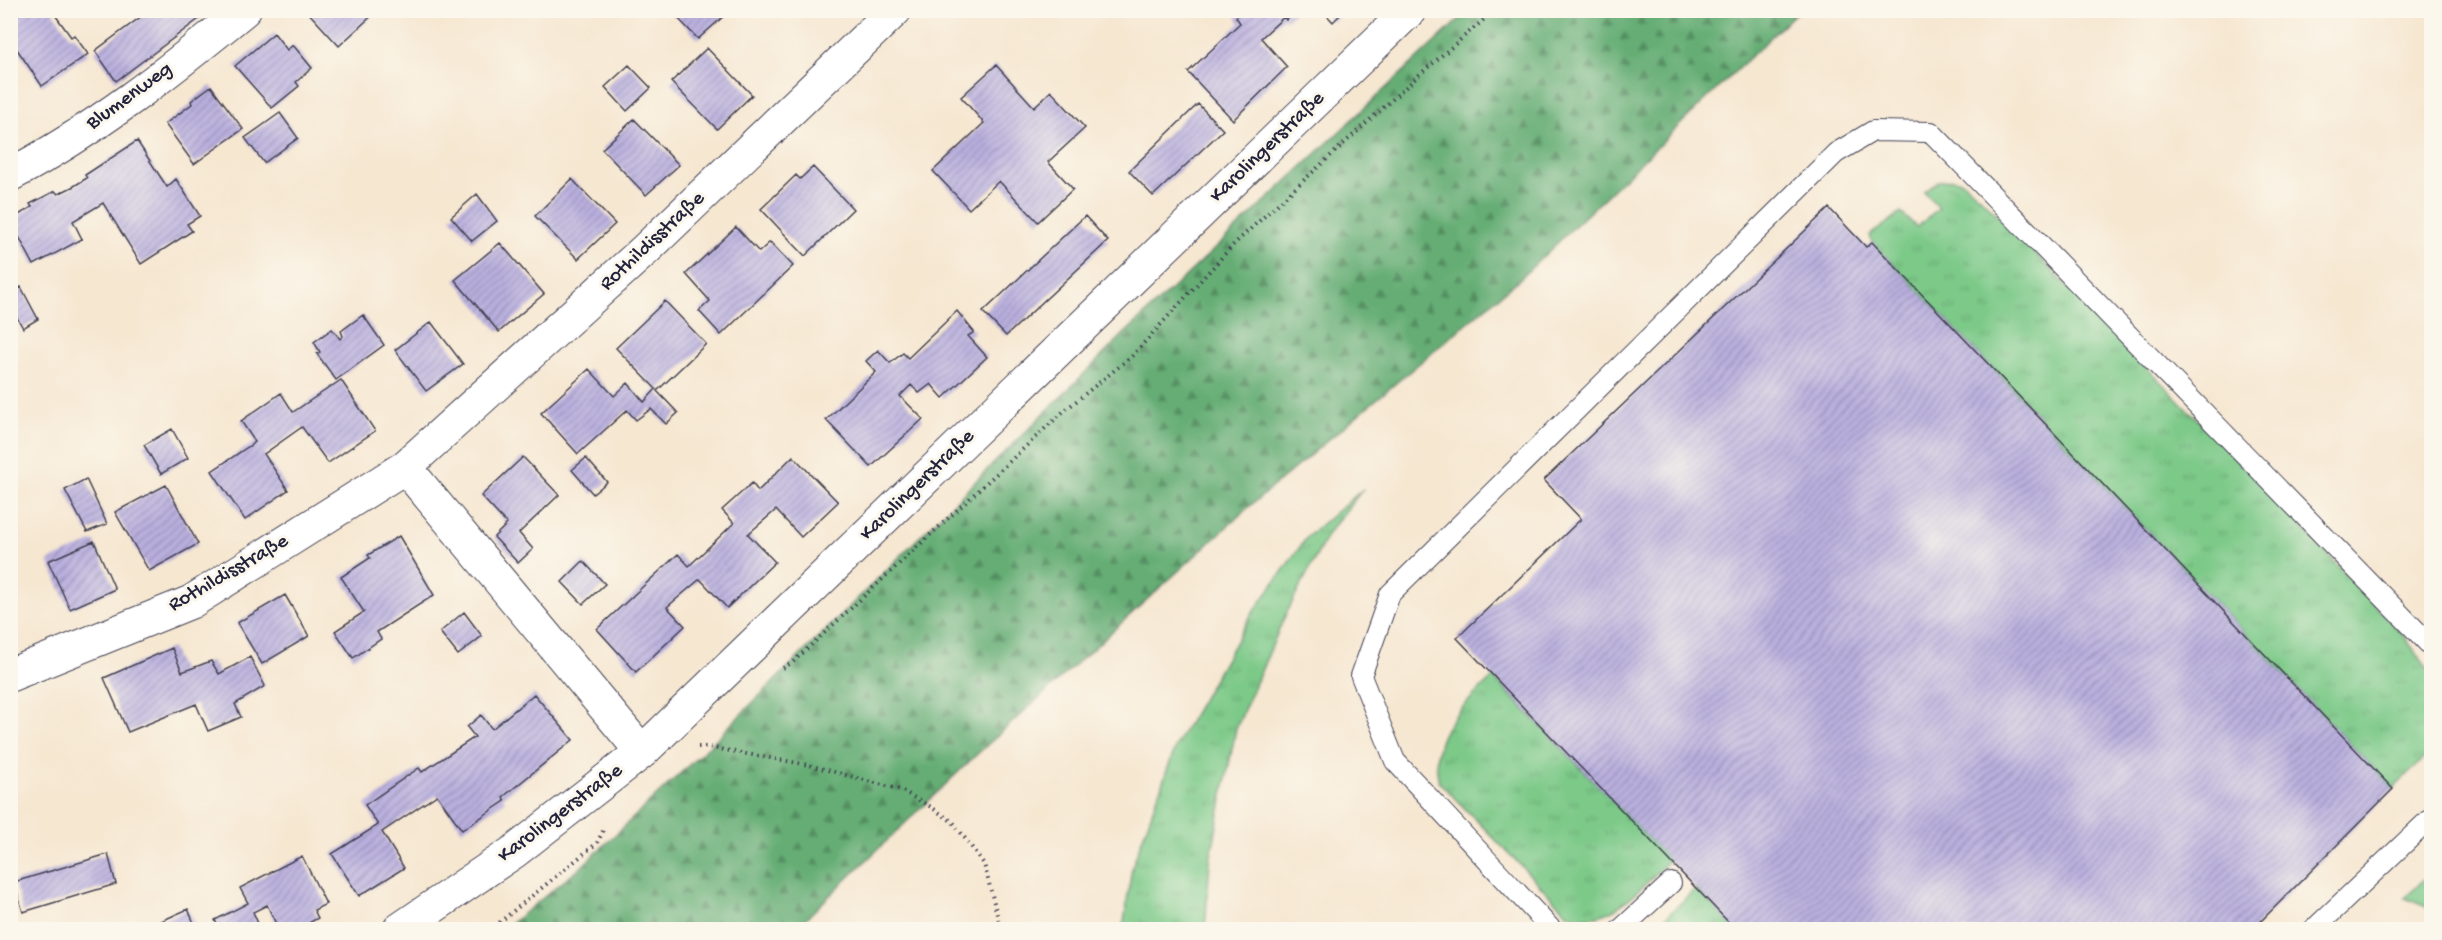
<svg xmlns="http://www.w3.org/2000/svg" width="2442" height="940" viewBox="0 0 2442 940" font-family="'Gochi Hand',sans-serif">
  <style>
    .grass { fill: url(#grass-tufts); stroke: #4f7662; stroke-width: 1.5 }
    .forest { fill: url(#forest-firs); stroke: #446858; stroke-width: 1.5 }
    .building { fill: url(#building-hatch) }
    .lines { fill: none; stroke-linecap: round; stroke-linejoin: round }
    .lane-casing { stroke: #424052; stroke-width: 22 }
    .street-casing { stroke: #424052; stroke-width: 35 }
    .path { stroke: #424052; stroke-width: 4; stroke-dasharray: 1.5 4.5; stroke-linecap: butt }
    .lane { stroke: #fff; stroke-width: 20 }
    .street { stroke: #fff; stroke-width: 33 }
    .labels { text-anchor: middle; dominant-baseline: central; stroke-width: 6; stroke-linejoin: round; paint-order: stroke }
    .street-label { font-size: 21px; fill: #22223b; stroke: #fbf7ec }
  </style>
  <defs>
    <pattern id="grass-tufts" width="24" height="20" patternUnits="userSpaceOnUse" patternTransform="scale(1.5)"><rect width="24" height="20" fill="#7cc988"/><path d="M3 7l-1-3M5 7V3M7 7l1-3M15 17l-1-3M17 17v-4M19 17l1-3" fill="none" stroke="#6bac76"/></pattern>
    <pattern id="forest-firs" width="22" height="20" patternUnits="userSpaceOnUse" patternTransform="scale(1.5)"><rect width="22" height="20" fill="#65ad74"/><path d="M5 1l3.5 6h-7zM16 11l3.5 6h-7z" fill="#538c60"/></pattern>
    <pattern id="building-hatch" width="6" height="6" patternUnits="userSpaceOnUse" patternTransform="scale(1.5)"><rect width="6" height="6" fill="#bab0df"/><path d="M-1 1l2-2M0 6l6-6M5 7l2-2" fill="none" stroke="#978fb6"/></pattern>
  </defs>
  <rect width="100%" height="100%" fill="#fbf7ec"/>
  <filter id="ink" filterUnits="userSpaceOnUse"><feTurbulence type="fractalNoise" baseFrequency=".0167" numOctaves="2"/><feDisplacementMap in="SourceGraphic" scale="12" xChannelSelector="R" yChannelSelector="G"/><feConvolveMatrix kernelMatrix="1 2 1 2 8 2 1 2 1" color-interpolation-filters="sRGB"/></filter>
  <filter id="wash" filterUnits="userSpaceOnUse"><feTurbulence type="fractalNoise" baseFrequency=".008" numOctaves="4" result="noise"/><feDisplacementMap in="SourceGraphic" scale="24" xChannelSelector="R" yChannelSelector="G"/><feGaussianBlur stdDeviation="1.35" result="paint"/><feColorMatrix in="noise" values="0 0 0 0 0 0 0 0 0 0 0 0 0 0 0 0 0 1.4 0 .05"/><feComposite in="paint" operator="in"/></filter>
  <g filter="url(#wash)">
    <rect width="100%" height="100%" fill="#f6e7d1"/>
    <!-- grass -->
    <path class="grass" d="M1953,179L1962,181L1985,202L2280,504L2403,635L2431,673V752L2393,789L1872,242L1870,235L1901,213L1917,227L1939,208L1924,192L1939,181Z
      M1363,489L1329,532L1285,616L1236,729L1210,861L1205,929H1123L1132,867L1177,743L1250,617L1307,537Z
      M1493,677L1670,860C1642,886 1610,930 1568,914L1439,782C1426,734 1463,707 1493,677Z
      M2431,873V909L2405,898Z
      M1696,888L1736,930H1653Z"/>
    <!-- forest -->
    <path class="forest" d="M1469,10L1798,11L1523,276L1251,505L973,758L795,929H504L580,868L708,747L1126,332Z"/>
    <g id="blocks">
      <!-- building -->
      <path class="building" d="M10,10H55L53,12L71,37L74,35L88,54L42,86L10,39Z
        M150,10H211L116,81L95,51Z
        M306,10H378L339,46Z
        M678,10H719L724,16L698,39L674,14Z
        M1242,10H1296L1286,20L1284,17L1261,38L1287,67L1233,120L1188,72L1240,23L1236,17Z
        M1322,10H1345L1333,22Z
        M274,33L287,50L293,45L312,68L296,82L299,86L272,108L235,66Z
        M707,48L752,95L717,129L671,82Z
        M629,65L651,88L627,111L605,87Z
        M996,65L1034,107L1051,91L1085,128L1048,162L1073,189L1038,222L999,181L969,209L933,171L984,123L961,97Z
        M211,86L243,129L194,164L165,124L192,104L191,101Z
        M1198,104L1223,130L1153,196L1129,171Z
        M280,113L298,138L264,163L245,138Z
        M634,119L679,165L646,195L602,149Z
        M137,141L167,187L176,179L200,216L187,224L192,231L141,264L103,203L73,221L82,239L34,265L10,220L32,207L30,204L55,191L58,194L74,186L87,178L85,175Z
        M813,167L853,209L805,256L761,209L796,175L800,179Z
        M572,179L615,224L578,259L535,216Z
        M477,194L497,221L472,241L451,217Z
        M1829,208L1866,247L1872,242L2393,789L2252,930H1736L1457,638L1581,519L1544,480Z
        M1085,216L1108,241L1006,336L983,312Z
        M736,227L759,252L770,242L793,266L721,335L699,311L710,301L686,274Z
        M500,243L544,294L499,332L455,280Z
        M21,287L38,319L23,328L10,305V292Z
        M665,301L706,344L657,391L678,413L666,424L651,409L636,420L627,410L578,454L541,413L589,369L614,396L628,383L644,402L656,389L616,348Z
        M957,311L974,332L968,336L987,357L943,398L931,384L919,393L911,385L900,396L923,419L871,467L826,420L876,372L866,361L878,350L890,363L903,353L908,358Z
        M363,315L384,345L336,380L317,354L320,352L314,342L332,329L340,339L343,336L341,331Z
        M431,322L463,364L426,391L395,350Z
        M341,380L375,431L328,463L302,427L264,454L288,490L245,520L212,471L255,442L241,421L281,393L293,412Z
        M172,429L188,458L161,474L144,445Z
        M793,456L838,502L801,537L776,510L748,534L775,562L727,608L700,579L667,607L685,626L636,672L597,629L678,554L689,566L734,523L722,510L752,483L758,491Z
        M523,457L559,495L519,533L533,549L518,563L494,537L507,524L481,496Z
        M586,458L607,482L593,494L572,470Z
        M86,479L107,524L87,532L65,490Z
        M166,485L198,544L149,571L115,512Z
        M399,536L434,595L377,632L381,639L353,658L335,631L364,612L341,577L370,558L368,555Z
        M94,541L115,589L70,609L48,561Z
        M583,561L605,584L583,604L562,582Z
        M285,595L309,636L262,664L237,623Z
        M464,612L482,636L458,655L440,632Z
        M172,648L182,672L211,661L219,674L250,657L265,686L235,704L241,717L208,731L196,704L128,732L104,678Z
        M534,694L573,740L503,797L505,801L462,830L437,795L382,832L404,868L359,896L332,854L378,825L365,805L419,768L422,772L475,737L467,727L481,715L492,729Z
        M108,854L116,884L23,912L14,882Z
        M302,856L326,904L314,910L318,918L296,930H279L267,905L253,912L261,930H220L215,920L248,903L240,888Z
        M188,909L197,930H149L148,927Z"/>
    </g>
  </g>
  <g filter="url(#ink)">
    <use href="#blocks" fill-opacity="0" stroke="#424052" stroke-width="1.5"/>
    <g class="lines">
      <!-- lane casing -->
      <g class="lane-casing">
        <path id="lane" d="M1552,930L1395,761L1361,676L1390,594L1836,153L1873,131L1931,132L2432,647
          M1620,930L1671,883
          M2313,930L2432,817"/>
      </g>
      <!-- street casing -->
      <g class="street-casing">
        <path id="street" d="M10,175C94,131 171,70 244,10
          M405,467L642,752
          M10,675L191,602L405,467L646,249L895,10
          M399,930L515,851L642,752L1410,10"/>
      </g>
      <!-- path -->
      <path class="path" d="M783,668L794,661L1064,411L1132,356L1234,244L1419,75L1495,10
        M698,747H708L809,765L901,790L931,807L953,822L984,864L1001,930
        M490,930L597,843L605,827"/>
      <!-- lane -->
      <use href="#lane" class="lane"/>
      <!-- street -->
      <use href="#street" class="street"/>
    </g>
  </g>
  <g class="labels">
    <!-- street labels -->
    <g class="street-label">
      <text transform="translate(130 97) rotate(-36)">Blumenweg</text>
      <text transform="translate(1268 148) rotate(-44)">Karolingerstraße</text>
      <text transform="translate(653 242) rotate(-43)">Rothildisstraße</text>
      <text transform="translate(918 486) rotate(-44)">Karolingerstraße</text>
      <text transform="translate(229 574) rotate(-30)">Rothildisstraße</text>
      <text transform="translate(561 814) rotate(-37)">Karolingerstraße</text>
    </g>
  </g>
  <!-- margin -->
  <rect width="2442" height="940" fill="none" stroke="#fbf7ec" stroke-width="36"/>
</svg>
